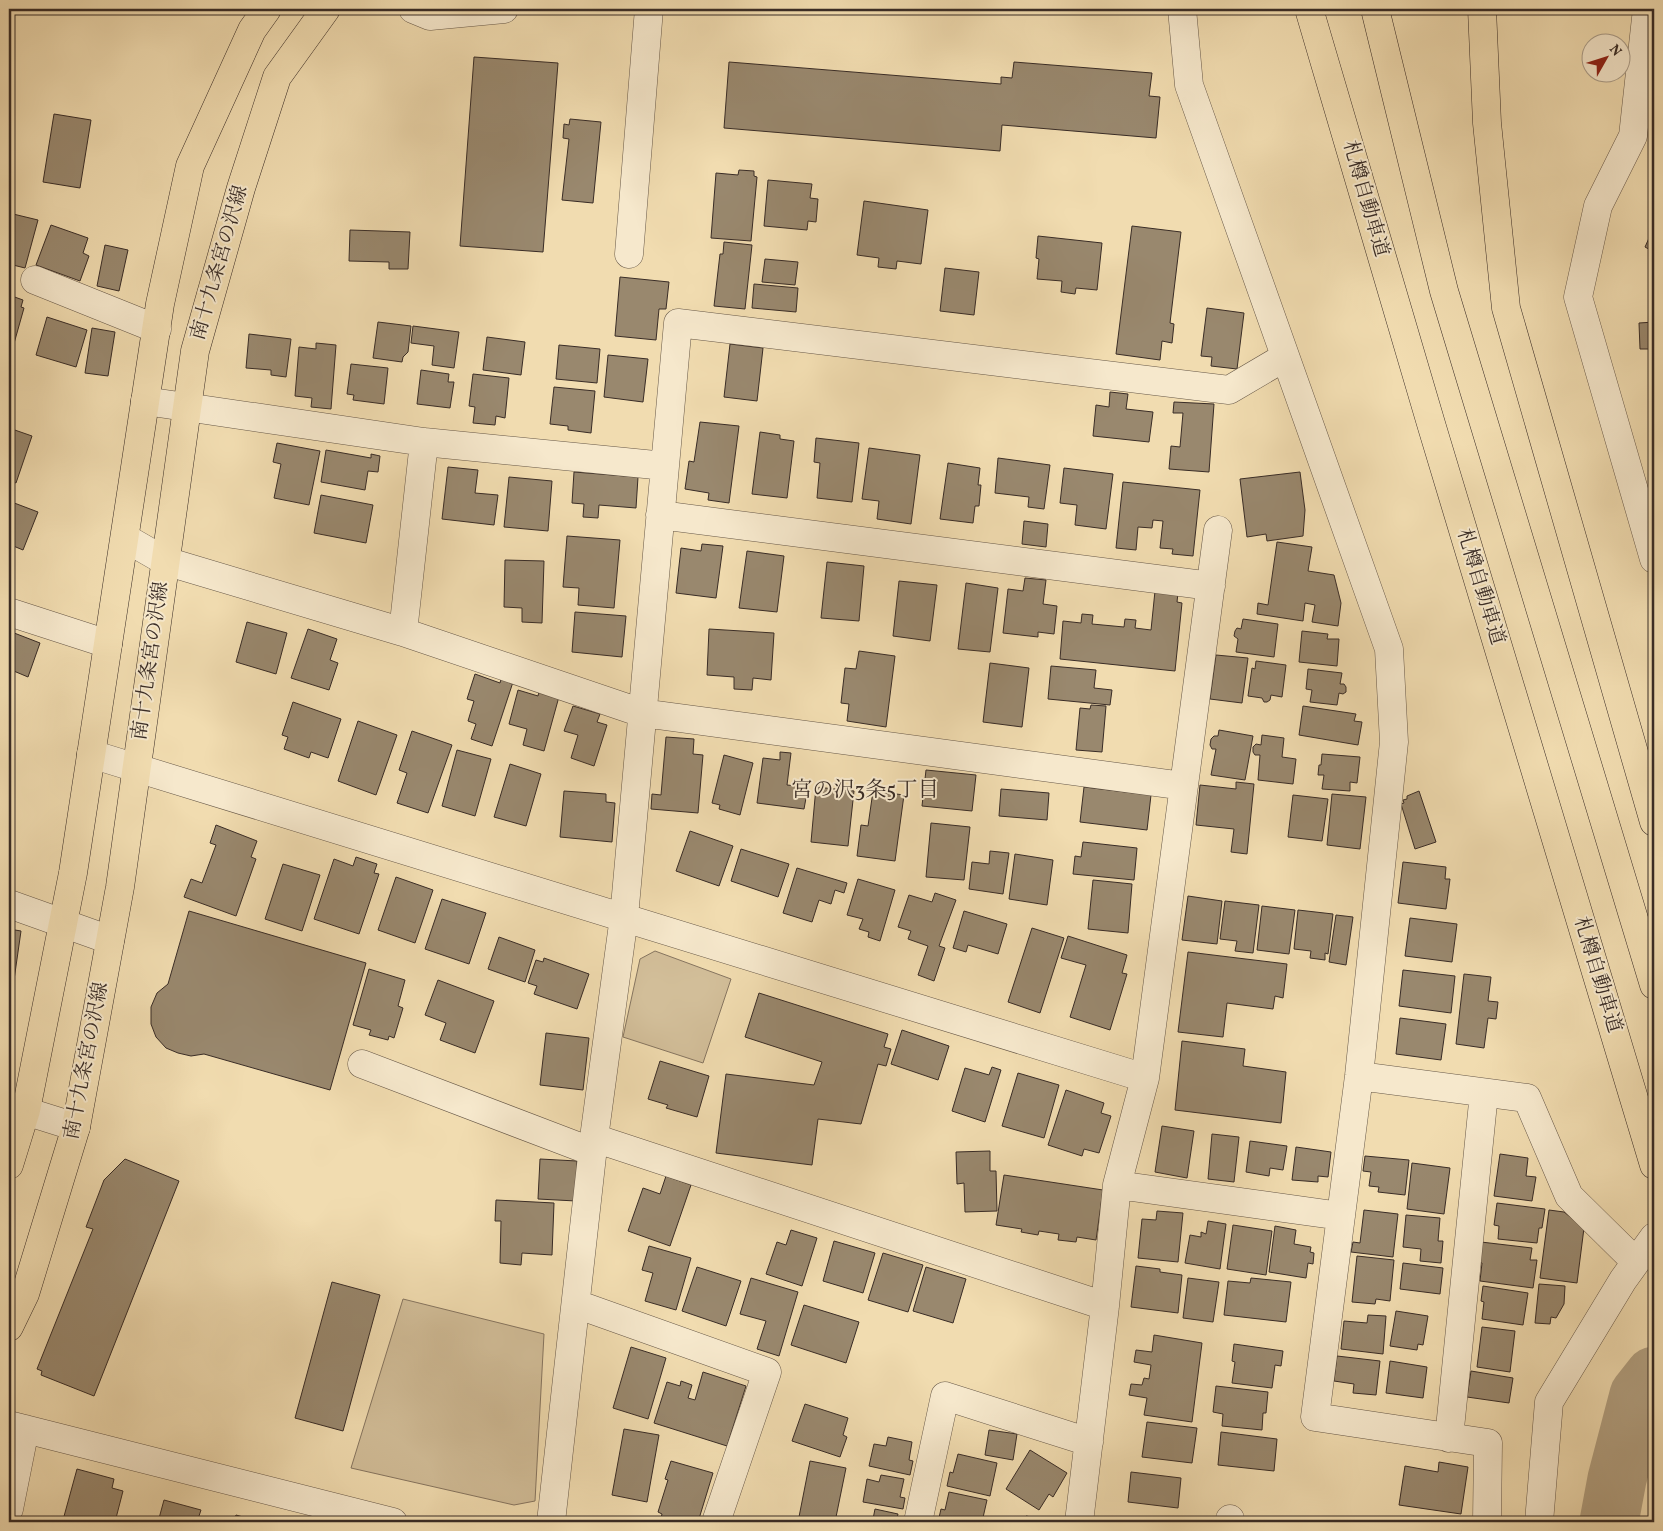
<svg xmlns="http://www.w3.org/2000/svg" width="1663" height="1531" viewBox="0 0 1663 1531" font-family="Vollkorn,'Noto Serif JP',serif">
  <style>
    .green { fill: #d2be99; stroke: #867560 }
    .lines { fill: none; stroke-linecap: round; stroke-linejoin: round }
    .river { stroke: #b2a081; stroke-width: 59 }
    .building { fill: #99886e; stroke: #392c26 }
    .minor-casing { stroke: #675848; stroke-width: 29 }
    .major-casing { stroke: #392c26; stroke-width: 29 }
    .highway-casing { stroke: #392c26; stroke-width: 29 }
    .minor { stroke: #f6e8cc; stroke-width: 28 }
    .major { stroke: #f1dcb0; stroke-width: 28 }
    .highway { stroke: #f1dcb0; stroke-width: 28 }
    .labels { text-anchor: middle; dominant-baseline: central; stroke-width: 4; stroke-linejoin: round; paint-order: stroke }
    .street-label { font-size: 20px; fill: #392c26; stroke: #f6e8cc }
    .neighbourhood-label { font-size: 21px; fill: #392c26; stroke: #f6e8cc }
  </style>
  <rect width="100%" height="100%" fill="#f1dcb0"/>
  <filter id="stains"><feTurbulence type="fractalNoise" baseFrequency=".004" numOctaves="4"/><feColorMatrix values="0 0 0 0 .2 0 0 0 0 .09 0 0 0 0 .02 0 0 0 .5 -.17"/></filter>
  <radialGradient id="worn" r=".72"><stop offset=".6" stop-color="#630" stop-opacity="0"/><stop offset="1" stop-color="#630" stop-opacity=".3"/></radialGradient>
  <!-- green -->
  <path class="green" d="M655,951L731,979L703,1063L623,1037L640,959Z
    M403,1299L544,1334L535,1501L514,1505L351,1468Z"/>
  <g class="lines">
    <!-- river -->
    <path class="river" d="M1609,1522L1617,1479L1639,1395L1654,1376"/>
  </g>
  <!-- building -->
  <path class="building" d="M474,57L558,63L543,252L460,246Z
    M729,62L1001,84V77L1012,78L1014,62L1152,73L1149,96L1160,97L1156,138L1002,125L1000,151L724,128Z
    M54,114L91,120L80,188L43,182Z
    M570,119L601,122L593,203L562,200L569,139L563,138L564,124L569,125Z
    M739,170L754,171V176L757,177L751,241L711,238L716,173L738,175Z
    M768,180L812,184L810,198L818,199L816,222L808,221L807,230L764,226Z
    M864,201L928,210L921,264L897,261L896,269L878,267L879,258L857,255Z
    M9,213L38,220L25,268L9,264Z
    M51,225L88,238L83,253L89,256L80,281L36,265Z
    M1132,226L1181,232L1170,323L1174,324L1172,343L1162,341L1160,360L1116,354Z
    M1654,227V252L1645,247Z
    M350,230L410,232L408,269H389V262L349,261Z
    M1038,236L1102,243L1097,290L1076,288L1075,294L1061,292L1062,281L1037,279L1039,259L1036,258Z
    M724,242L752,245L745,309L714,306L720,254H723Z
    M105,245L128,250L119,291L97,286Z
    M765,259L798,262L795,285L762,282Z
    M945,268L979,272L974,315L940,311Z
    M620,277L669,282L666,309H659L656,340L615,336Z
    M754,284L798,288L796,312L752,308Z
    M9,295L23,300L21,307L24,308L13,347L9,346Z
    M1207,308L1244,313L1237,369L1211,366L1212,357L1201,356Z
    M47,317L87,330L76,367L36,355Z
    M378,322L411,326L408,352L403,357L402,362L373,358Z
    M1654,322V349H1640L1639,323Z
    M413,326L459,332L454,368L432,365L434,346L411,343Z
    M92,328L115,332L108,376L85,373Z
    M249,334L291,339L286,377L271,375V370L246,368Z
    M487,337L525,342L521,375L483,370Z
    M316,343L336,345L331,409L311,407L312,398L295,396L299,347L316,349Z
    M730,344L763,348L757,401L724,397Z
    M559,345L600,349L597,383L556,379Z
    M608,355L648,359L643,402L604,397Z
    M351,364L388,368L384,404L353,400L354,395L347,394Z
    M421,370L449,374L448,382H454L450,408L417,404Z
    M473,374L509,378L505,418L496,416L495,425L473,423L475,407L469,406Z
    M554,387L595,391L591,433L568,430V426L550,424Z
    M1110,392L1128,394L1126,409L1153,412L1149,442L1093,436L1096,405L1109,407Z
    M1174,402L1214,404L1209,472L1169,469L1171,446L1180,447L1183,413H1173Z
    M700,422L739,426L729,503L708,500L709,493L685,489L689,461L694,462Z
    M9,428L32,436L16,483L9,480Z
    M760,432L780,435V439L794,441L787,498L752,494Z
    M816,438L859,443L852,502L817,498L820,463L814,462Z
    M277,443L320,451L309,505L274,498L281,464L273,462Z
    M869,448L920,455L911,524L877,519L879,501L862,499Z
    M326,450L371,458V454L380,456L378,472L368,471L365,490L321,482Z
    M998,458L1050,465L1044,509L1028,507L1029,497L995,493Z
    M948,463L980,468L978,485H981L979,506H975L973,523L940,519Z
    M448,467L478,470L475,493L498,495L494,525L442,519Z
    M1064,468L1113,474L1106,529L1075,525L1077,505L1060,503Z
    M574,472L638,477L636,508L599,505L598,518L583,517L584,504L572,503Z
    M1300,472L1305,510L1303,536L1267,541L1266,534L1247,537L1240,479Z
    M509,477L552,481L548,531L504,527Z
    M1123,482L1200,490L1193,556L1172,554L1173,549L1160,548L1163,521L1153,520L1152,528L1138,527L1136,550L1116,548Z
    M321,495L373,505L366,543L314,533Z
    M9,501L38,512L23,550L11,545L9,550Z
    M1024,521L1048,524L1046,547L1022,544Z
    M567,536L620,540L614,608L578,605L579,588L563,587Z
    M1277,542L1312,547L1308,571L1334,575L1341,603L1338,626L1312,622L1315,605L1305,603L1303,621L1257,614L1258,603L1268,605Z
    M702,544L723,546L716,598L676,593L681,548L701,551Z
    M747,551L784,556L777,612L739,608Z
    M505,560L544,561L542,623L522,622V608L504,607Z
    M827,562L864,566L859,621L821,618Z
    M1025,578L1046,580L1043,604L1057,606L1054,634L1038,632V637L1003,633L1008,589L1023,591Z
    M899,581L937,585L930,641L893,636Z
    M966,583L998,588L990,652L958,649Z
    M1155,591L1178,593L1177,602L1182,603L1175,671L1060,659L1063,621L1081,623L1082,614L1093,615L1092,624L1124,627L1125,619L1136,620L1135,628L1151,630Z
    M575,612L626,616L622,657L572,652Z
    M1243,619L1278,624L1274,657L1236,652L1238,639L1234,636L1235,631L1237,628L1241,629Z
    M247,622L287,633L276,674L236,662Z
    M308,629L337,639L330,660L338,663L329,690L291,678Z
    M709,629L774,633L771,680L753,678L752,690L734,689V677L707,675Z
    M9,631L40,643L28,677L9,669Z
    M1302,631L1328,634L1327,639H1339L1337,666L1299,662Z
    M859,651L895,656L886,727L847,721L849,704L841,703L845,668L856,669Z
    M1216,655L1248,658L1242,703L1210,699Z
    M1256,661L1286,665L1282,697L1271,695L1270,700L1267,702H1264L1262,698L1248,696L1252,668L1255,669Z
    M990,663L1029,668L1022,727L983,722Z
    M1051,666L1096,670L1094,688L1112,690L1110,705L1048,699Z
    M1308,669L1342,673L1340,684H1344L1346,687V692L1343,694L1339,693L1337,705L1310,702L1312,690L1306,689Z
    M475,674L500,683L502,675L514,679L492,746L471,739L476,724L468,721L474,701L467,699Z
    M540,687L560,693L544,751L523,745L527,729L509,724L518,690L538,696Z
    M293,702L341,719L328,758L311,752L309,758L284,749L288,737L282,735Z
    M1091,705L1106,706L1102,752L1076,750L1080,708L1090,709Z
    M573,706L600,714L597,722L607,725L594,766L571,758L578,735L564,731Z
    M1303,706L1356,714L1354,721L1362,722L1358,745L1299,735Z
    M358,721L397,735L376,795L338,781Z
    M1219,730L1253,736L1245,780L1211,775L1216,749H1212L1210,745L1211,739L1214,736H1218Z
    M412,731L452,745L428,813L397,803L407,773L399,770Z
    M1262,735L1284,738L1282,757L1296,759L1293,784L1258,780L1260,755H1255L1253,752V747L1256,744L1261,745Z
    M666,737L694,739L693,754L703,755L698,813L651,809L652,794L661,795Z
    M457,750L491,759L475,816L442,806Z
    M780,752L791,753L787,785L808,787L804,809L757,803L763,758L780,760Z
    M1322,754L1360,757L1357,783L1350,782V791L1322,789L1324,775H1318L1319,765H1321Z
    M724,755L753,763L740,815L719,809L720,805L712,803Z
    M510,764L541,774L526,826L494,817Z
    M926,770L976,775L972,811L922,806Z
    M1236,782L1254,784L1247,854L1231,852L1234,829L1196,825L1200,785L1236,789Z
    M816,787L854,791L848,846L811,842Z
    M1084,787L1151,795L1147,830L1080,822Z
    M1001,789L1049,793L1047,820L999,816Z
    M564,791L606,794V802L615,803L612,842L560,837Z
    M873,791L904,795L895,861L857,856L861,825L868,826Z
    M1419,791L1436,842L1415,849L1401,804L1404,803L1403,800L1407,799V796Z
    M1332,794L1366,797L1360,849L1327,845Z
    M1293,795L1328,799L1322,841L1288,837Z
    M931,823L970,827L964,880L926,877Z
    M216,825L257,841L251,857L256,859L236,916L184,897L191,879L202,883L216,845L210,843Z
    M690,831L733,846L719,886L676,871Z
    M1083,842L1137,848L1134,880L1073,874L1075,856L1081,857Z
    M741,849L789,864L778,897L731,881Z
    M990,851L1009,853L1003,894L969,889L972,862L989,864Z
    M1015,854L1053,860L1047,905L1009,899Z
    M356,857L377,864L374,873L379,874L359,934L314,919L334,859L353,866Z
    M1403,862L1446,867L1445,879H1450L1446,909L1398,903Z
    M283,864L320,875L302,931L265,919Z
    M797,868L847,883L844,893L835,890L831,904L819,900L812,922L783,913Z
    M396,877L433,890L415,943L378,930Z
    M858,879L895,890L880,941L868,937L869,932L859,929L863,919L847,915Z
    M1093,880L1132,884L1128,933L1088,929Z
    M935,893L956,900L939,946L945,948L934,981L918,975L928,946L908,939L911,931L898,927L909,895L932,902Z
    M1188,896L1222,901L1217,944L1182,940Z
    M442,899L486,913L469,964L425,949Z
    M1225,901L1259,905L1253,953L1235,951L1237,941L1220,939Z
    M1262,906L1295,910L1289,954L1257,950Z
    M1298,910L1333,914L1328,954L1325,953V960L1310,958L1311,951L1294,949Z
    M189,911L366,963L330,1090L204,1054L191,1056L178,1053L166,1048L156,1037L151,1024V1007L157,993L168,984Z
    M964,911L1007,924L998,954L968,945L966,952L953,948Z
    M1336,915L1353,917L1346,965L1329,962Z
    M1410,918L1457,924L1452,962L1405,956Z
    M1032,928L1064,938L1040,1013L1008,1002Z
    M9,929L21,931L13,987L9,986Z
    M1068,936L1127,955L1122,973L1127,974L1110,1030L1070,1017L1086,965L1061,958Z
    M499,937L535,950L525,982L488,969Z
    M1188,952L1287,964L1283,998L1275,996L1273,1009L1227,1003L1223,1037L1178,1032Z
    M544,958L589,974L577,1009L534,994L537,986L528,983L536,960L543,962Z
    M369,969L405,980L398,1006L403,1008L394,1038L389,1036L388,1040L369,1035L371,1030L353,1025Z
    M1403,970L1455,976L1451,1013L1399,1006Z
    M1464,974L1491,977L1488,1001L1498,1002L1496,1019L1488,1018L1484,1048L1456,1044Z
    M438,980L494,1001L475,1053L440,1040L446,1023L425,1015Z
    M759,993L888,1034L884,1047L891,1049L886,1066L878,1064L861,1124L818,1119L812,1165L716,1153L726,1074L814,1085L822,1062L745,1037Z
    M1400,1018L1446,1024L1441,1060L1396,1054Z
    M902,1030L949,1046L938,1080L891,1064Z
    M546,1033L589,1038L583,1090L540,1085Z
    M1182,1041L1245,1049L1243,1066L1286,1072L1281,1123L1175,1110Z
    M660,1061L709,1076L697,1117L666,1108L668,1105L648,1099Z
    M992,1067L1001,1070L985,1122L952,1111L965,1068L989,1075Z
    M1018,1073L1059,1085L1044,1138L1002,1126Z
    M1066,1090L1104,1103L1101,1113L1111,1116L1099,1153L1084,1149L1082,1156L1048,1145Z
    M1162,1126L1194,1131L1187,1178L1155,1172Z
    M1212,1134L1239,1137L1234,1182L1208,1179Z
    M1250,1141L1287,1146L1283,1170L1270,1168L1269,1176L1246,1172Z
    M1296,1147L1331,1152L1328,1177L1318,1176V1182L1292,1180Z
    M990,1151V1171H996L997,1211L965,1212L964,1183L957,1184L956,1152Z
    M1500,1154L1528,1158L1526,1176L1536,1177L1532,1201L1494,1196Z
    M1365,1156L1409,1160L1405,1195L1378,1192L1379,1187L1369,1186L1371,1172L1363,1171Z
    M125,1159L179,1181L94,1396L41,1375L42,1371L37,1369L93,1229L86,1227L104,1180Z
    M540,1159L577,1161L576,1201L538,1199Z
    M1412,1163L1450,1168L1444,1214L1407,1209Z
    M1004,1175L1103,1190L1096,1240L1077,1237L1076,1242L1058,1240L1059,1234L1039,1231L1038,1235L1021,1232L1022,1229L996,1225Z
    M666,1176L691,1185L670,1246L628,1231L643,1188L660,1194Z
    M496,1200L554,1203L552,1255L522,1253L521,1265L500,1263L501,1221H495Z
    M1497,1203L1545,1209L1542,1228H1539L1537,1243L1498,1239L1499,1226L1494,1225Z
    M1364,1210L1398,1214L1393,1257L1351,1252L1353,1242L1360,1243Z
    M1549,1210L1564,1212L1584,1228L1577,1283L1540,1278Z
    M1157,1211L1183,1213L1178,1262L1138,1258L1142,1219L1156,1220Z
    M1406,1215L1440,1218L1438,1241H1443L1441,1263L1420,1261L1421,1249L1403,1247Z
    M1208,1221L1226,1224L1220,1269L1185,1263L1190,1235L1201,1237V1232L1206,1234Z
    M1233,1225L1272,1231L1266,1275L1227,1269Z
    M1275,1226L1296,1230L1294,1244L1311,1247L1310,1252L1314,1253L1313,1264L1308,1263L1306,1278L1269,1272Z
    M791,1230L817,1238L802,1286L766,1274L777,1242L786,1245Z
    M834,1241L875,1253L863,1293L823,1281Z
    M1481,1242L1532,1248L1530,1260H1537L1533,1288L1480,1281L1482,1263L1478,1262Z
    M649,1246L691,1258L676,1310L645,1301L653,1273L642,1270Z
    M883,1253L923,1265L908,1312L868,1300Z
    M1357,1256L1394,1260L1390,1301L1376,1299L1375,1304L1352,1302Z
    M1403,1263L1443,1268L1440,1294L1400,1289Z
    M1136,1266L1160,1269V1272L1182,1275L1178,1313L1131,1307Z
    M697,1267L741,1281L726,1326L682,1311Z
    M926,1267L966,1279L953,1323L913,1311Z
    M751,1278L798,1292L779,1356L757,1349L766,1321L740,1314Z
    M1188,1278L1219,1282L1213,1322L1183,1318Z
    M1251,1278L1291,1282L1286,1322L1224,1315L1228,1281L1250,1283Z
    M332,1282L380,1295L343,1431L295,1418Z
    M1539,1284L1565,1286L1564,1304L1556,1318L1551,1317L1550,1324L1535,1323Z
    M1483,1286L1528,1293L1523,1325L1482,1319L1484,1302L1481,1301Z
    M804,1305L859,1322L846,1363L791,1345Z
    M1396,1311L1428,1316L1423,1345L1418,1344L1417,1350L1390,1346Z
    M1368,1315L1386,1316L1383,1354L1341,1349L1344,1321L1367,1323Z
    M1482,1327L1515,1331L1510,1372L1477,1367Z
    M1154,1335L1202,1343L1192,1422L1144,1415L1147,1398L1129,1395L1131,1384L1142,1385L1144,1378L1149,1379L1151,1365L1134,1362L1136,1350L1152,1352Z
    M1234,1344L1283,1351L1281,1366L1275,1365L1272,1388L1232,1383L1235,1362L1232,1361Z
    M631,1347L666,1358L648,1419L613,1408Z
    M1337,1356L1380,1361L1376,1395L1353,1393L1354,1384L1334,1381Z
    M1390,1361L1427,1367L1423,1398L1386,1393Z
    M1471,1371L1513,1378L1509,1403L1467,1397Z
    M703,1372L746,1386L727,1446L654,1423L667,1382L680,1386L681,1381L692,1385L688,1398L695,1400Z
    M1216,1386L1268,1392L1266,1413H1263L1262,1430L1222,1426L1223,1414L1213,1412Z
    M805,1404L848,1418L843,1435L847,1437L840,1457L792,1441Z
    M1147,1422L1197,1428L1192,1463L1142,1457Z
    M624,1429L659,1435L647,1502L612,1495Z
    M989,1430L1017,1434L1013,1460L985,1455Z
    M1221,1432L1277,1439L1274,1471L1218,1465Z
    M888,1437L912,1442L909,1460L913,1461L910,1475L869,1466L874,1444L886,1446Z
    M1030,1450L1067,1473L1053,1497L1049,1494L1039,1510L1006,1489Z
    M958,1454L997,1463L990,1496L947,1486L950,1472L953,1473Z
    M671,1461L713,1473L698,1522H660L662,1514L658,1512L668,1480L665,1479Z
    M810,1461L846,1468L835,1522H798Z
    M1439,1462L1468,1467L1461,1514L1399,1505L1405,1466L1438,1472Z
    M77,1469L114,1479L112,1488L123,1491L115,1522H74L63,1520Z
    M1131,1472L1181,1478L1178,1508L1128,1502Z
    M881,1475L904,1479L900,1497L905,1498L903,1509L863,1502L867,1479L879,1482Z
    M949,1492L987,1500L982,1522H938L941,1509L945,1510Z
    M164,1500L201,1510L197,1522H158Z
    M875,1509L898,1514L896,1522H859L861,1517L873,1519Z
    M236,1515L257,1521L256,1522H233Z
    M1026,1516L1059,1522H1025Z"/>
  <g class="lines">
    <!-- minor casing -->
    <g class="minor-casing">
      <path id="minor" d="M413,9L430,16L504,9
        M1182,9L1189,85L1389,649L1394,742L1359,1076L1315,1417L1488,1443L1487,1522
        M1647,9L1633,136L1598,206L1578,297L1654,559
        M629,254L649,9
        M35,280L157,329
        M145,401L424,442L665,466
        M660,515L1211,586
        M125,538L165,561L403,632L642,713L1184,786
        M9,612L108,644
        M403,632L424,442
        M91,754L1145,1078
        M9,904L110,940
        M362,1064L593,1152
        M1359,1076L1527,1098L1569,1196L1636,1262
        M9,1106L76,1127
        M594,1138L1105,1306
        M1117,1185L1341,1216
        M576,1304L767,1372L716,1522
        M9,1425L393,1522
        M1449,1438L1484,1093
        M9,1509L25,1429
        M551,1522L594,1138L624,917L678,323L1229,390L1285,357
        M918,1522L945,1396L1089,1442
        M1079,1522L1105,1306L1117,1185L1145,1078L1218,530
        M1230,1522V1519
        M1539,1522L1549,1402L1623,1280L1654,1237"/>
    </g>
    <!-- major casing -->
    <g class="major-casing">
      <path id="major" d="M9,1165L26,1110L73,873L160,304L190,166L252,30L267,9
        M9,1327L25,1294L76,1127L120,887L195,351L241,188L277,77L326,9"/>
    </g>
    <!-- highway casing -->
    <g class="highway-casing">
      <path id="highway" d="M1309,9L1432,427L1654,1165
        M1375,9L1444,291L1654,985
        M1482,9L1487,123L1506,308L1654,822"/>
    </g>
    <!-- minor -->
    <use href="#minor" class="minor"/>
    <!-- major -->
    <use href="#major" class="major"/>
    <!-- highway -->
    <use href="#highway" class="highway"/>
  </g>
  <g class="labels">
    <!-- street labels -->
    <g class="street-label">
      <text transform="translate(1365 199) rotate(74)">札樽自動車道</text>
      <text transform="translate(220 263) rotate(-74)">南十九条宮の沢線</text>
      <text transform="translate(1480 587) rotate(73)">札樽自動車道</text>
      <text transform="translate(151 661) rotate(-82)">南十九条宮の沢線</text>
      <text transform="translate(1597 975) rotate(73)">札樽自動車道</text>
      <text transform="translate(87 1061) rotate(-79)">南十九条宮の沢線</text>
    </g>
    <!-- neighbourhood labels -->
    <g class="neighbourhood-label">
      <text x="865" y="790">宮の沢3条5丁目</text>
    </g>
  </g>
  <!-- margin -->
  <rect width="1663" height="1531" fill="none" stroke="#f1dcb0" stroke-width="30"/>
  <rect x="10" y="10" width="1643" height="1511" fill="none" stroke="#392c26" stroke-width="2.5"/>
  <rect x="15" y="15" width="1633" height="1501" fill="none" stroke="#392c26"/>
  <!-- north arrow -->
  <g transform="translate(1606 58) rotate(51)"><circle r="24" fill="#f6e8cc" stroke="#aa9d8a"/>
  <path d="M0-4L9 19L0 12L-9 19Z" fill="#8f2418"/>
  <text y="-8" font-size="14" font-weight="bold" text-anchor="middle" fill="#392c26">N</text>
  </g>
  <rect width="100%" height="100%" filter="url(#stains)"/>
  <rect width="100%" height="100%" fill="url(#worn)"/>
</svg>
